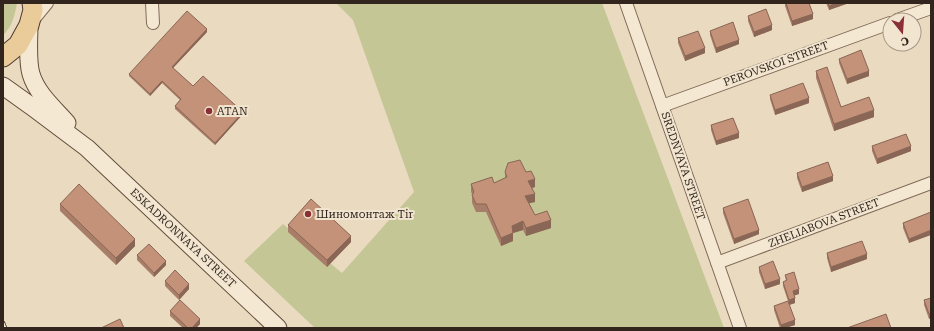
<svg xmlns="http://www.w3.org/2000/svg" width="934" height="331" viewBox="0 0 934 331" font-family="'Roboto Serif',serif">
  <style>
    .green { fill: #c4c696 }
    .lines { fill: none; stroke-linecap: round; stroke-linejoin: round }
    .street-casing { stroke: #816b5a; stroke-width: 14 }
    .secondary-casing { stroke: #624d3d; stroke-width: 19 }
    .primary-casing { stroke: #4e3a2e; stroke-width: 21 }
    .street { stroke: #f5e8d2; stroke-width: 12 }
    .secondary { stroke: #f5e8d2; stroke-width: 17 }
    .primary { stroke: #eacb9a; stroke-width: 19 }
    .rail-casing { stroke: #32251d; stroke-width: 4.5 }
    .rail { stroke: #f1e5cf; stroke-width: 3; stroke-dasharray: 9; stroke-linecap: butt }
    .wall { fill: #a97e68 }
    .shaded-wall { fill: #896655 }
    .building { fill: #c49279; stroke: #896655 }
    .poi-dot { fill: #8a2f37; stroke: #f1e5cf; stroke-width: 1.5 }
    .labels { text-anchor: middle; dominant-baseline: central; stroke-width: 4; stroke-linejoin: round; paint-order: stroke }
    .street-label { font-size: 11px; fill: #32251d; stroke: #f1e5cf }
    .poi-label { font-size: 11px; fill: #32251d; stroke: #f1e5cf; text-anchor: start }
  </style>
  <rect width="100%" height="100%" fill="#e9dac0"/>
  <!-- green -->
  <path class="green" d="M3,3H17C15,14 12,28 3,35Z
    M336,3H602L724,328H315L244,261L283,224L342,273L414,192L353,20Z"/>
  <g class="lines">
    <!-- street casing -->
    <g class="street-casing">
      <path id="street" d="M152,3L153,23
        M626,3L740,328
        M33,20L47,3
        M897,20L931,8
        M662,106L890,23
        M717,263L931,183"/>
    </g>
    <!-- secondary casing -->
    <g class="secondary-casing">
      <path id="secondary" d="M29,25C29,38 27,61 31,74C37,94 54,108 67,123
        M3,86L31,106L87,148L278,328"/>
    </g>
    <!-- primary casing -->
    <g class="primary-casing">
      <path id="primary" d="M3,57L18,45L29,25L33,10L32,3"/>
    </g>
    <!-- street -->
    <use href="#street" class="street"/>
    <!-- secondary -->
    <use href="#secondary" class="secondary"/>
    <!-- primary -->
    <use href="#primary" class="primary"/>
    <!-- rail casing -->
    <g class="rail-casing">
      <path id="rail" d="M3,323L5,328"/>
    </g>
    <!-- rail -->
    <use href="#rail" class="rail"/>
  </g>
  <!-- wall -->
  <path class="wall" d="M785,3H809L813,19L792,26L785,6Z
    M826,3H849L829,10Z
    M748,16L772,30L754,37L748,21Z
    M710,31L739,44L716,53L710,35Z
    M207,32L173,68L193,86L243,114L215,145L175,109V106L180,100L162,83L150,96L129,76V74Z
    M678,38L705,53L685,61L678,43Z
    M839,59L869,76L847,84L839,63Z
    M816,71L841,107L874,117L834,131L816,78Z
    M770,95L809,103L775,115L770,99Z
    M711,125L739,138L716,145L711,130Z
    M872,146L911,151L877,164L872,151Z
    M505,172H526L535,187L532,188L535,202L529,203L535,215L551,228L526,236L523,230L513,233V241L501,246L486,212H476L472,203V194L471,192V184L494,183L505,178Z
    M797,173L833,181L802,192L797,178Z
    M60,204L135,246L116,265L60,211Z
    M723,208L759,234L734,244L723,213Z
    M931,212L909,243L903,228V223Z
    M288,225L351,242L327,267L288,232Z
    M827,253L867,259L831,272L827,258Z
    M137,255L166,265L154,277L137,260Z
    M759,267L780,284L765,289L759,272Z
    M785,275L799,294L794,295L795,303L789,305L795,325L785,328H780L774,310V306L788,301L783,286V282L786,281Z
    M165,281L189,289L179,300L165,286Z
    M931,298L929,319L924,305V300Z
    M170,311L200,324L196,328H183L170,316Z"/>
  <!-- shaded-wall -->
  <path class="shaded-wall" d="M836,3H849L829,10V6Z
    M813,14V19L792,26V21Z
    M772,25V30L754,37V32Z
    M207,29V32L172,69V67Z
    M739,40V44L716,53V48Z
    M705,48V53L685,61V56Z
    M869,71V76L847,84V79Z
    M162,81V83L150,96V94Z
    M809,98V103L775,115V110Z
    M874,110V117L834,131V124Z
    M243,112V114L215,145V143Z
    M739,133V138L716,145V141Z
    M911,146V151L877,164V159Z
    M833,176V181L802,192V187Z
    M535,179V187L528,189V181Z
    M535,194V202L525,204V196Z
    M551,220V228L526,236V228Z
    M523,221V230L513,233V241L501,246V238L512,226Z
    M759,230V234L734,244V239Z
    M931,230V235L909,243V239Z
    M351,236V242L327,267V260Z
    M135,239V246L116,265V258Z
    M867,254V259L831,272V267Z
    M166,261V265L154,277V273Z
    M780,279V284L765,289V284Z
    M189,284V289L179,300V295Z
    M799,289V294L793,296V291Z
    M795,298V303L789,305V300Z
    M929,314H931V318L929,319Z
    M200,319V324L196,328H192Z
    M795,320V325L785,328H781V325Z"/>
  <!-- building -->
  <path class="building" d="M786,3H809L813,14L792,21Z
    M828,3H836L829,6Z
    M766,9L772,25L754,32L748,16Z
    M187,11L207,29L172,67L193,86L203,76L243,112L215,143L175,106L181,99L162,81L150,94L129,74Z
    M733,22L739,40L716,48L710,31Z
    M698,31L705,48L685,56L678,38Z
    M861,50L869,71L847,79L839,59Z
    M827,67L841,107L869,97L874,110L834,124L816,71Z
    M803,83L809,98L775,110L770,95Z
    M733,118L739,133L716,141L711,125Z
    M906,134L911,146L877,159L872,146Z
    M520,160L526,172L531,171L535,179L528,181L535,194L525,196L535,215L547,211L551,220L526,228L523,221L512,226L513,233L501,238L486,204H476L472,195L474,192L471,184L492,177L494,183L507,177L505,172L508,163Z
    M828,162L833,176L802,187L797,173Z
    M79,184L135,239L116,258L60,204Z
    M311,199L351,236L327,260L288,225Z
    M748,199L759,230L734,239L723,208Z
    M931,212V230L909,239L903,223Z
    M862,241L867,254L831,267L827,253Z
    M149,244L166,261L154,273L137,255Z
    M773,261L780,279L765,284L759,267Z
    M175,270L189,284L179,295L165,281Z
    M794,272L799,289L793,291L795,298L789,300L783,282L787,280L785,275Z
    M931,298V314H929L924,300Z
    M180,300L200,319L192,328H188L170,311Z
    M788,301L795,320L781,325L774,306Z
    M886,314L891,328H847Z
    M120,319L124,328H101Z"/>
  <!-- markers -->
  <g class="poi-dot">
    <circle cx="209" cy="111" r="4"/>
    <circle cx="308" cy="214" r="4"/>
  </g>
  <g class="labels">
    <!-- street labels -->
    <g class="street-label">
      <text transform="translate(776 64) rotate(-20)">PEROVSKOI STREET</text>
      <text transform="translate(683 166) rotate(71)">SREDNYAYA STREET</text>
      <text transform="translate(824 223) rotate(-21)">ZHELIABOVA STREET</text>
      <text transform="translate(183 238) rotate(43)">ESKADRONNAYA STREET</text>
    </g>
    <!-- poi labels -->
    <g class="poi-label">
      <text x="217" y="111">ATAN</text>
      <text x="316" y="214">Шиномонтаж Tir</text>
    </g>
  </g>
  <!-- border -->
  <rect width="934" height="331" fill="none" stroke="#32251d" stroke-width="8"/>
  <!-- north arrow -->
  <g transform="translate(902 32) rotate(163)"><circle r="19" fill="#f1e5cf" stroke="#a59888"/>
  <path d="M0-3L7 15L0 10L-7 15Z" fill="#8a2f37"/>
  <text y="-6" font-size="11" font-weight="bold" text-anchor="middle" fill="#32251d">С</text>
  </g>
</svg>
